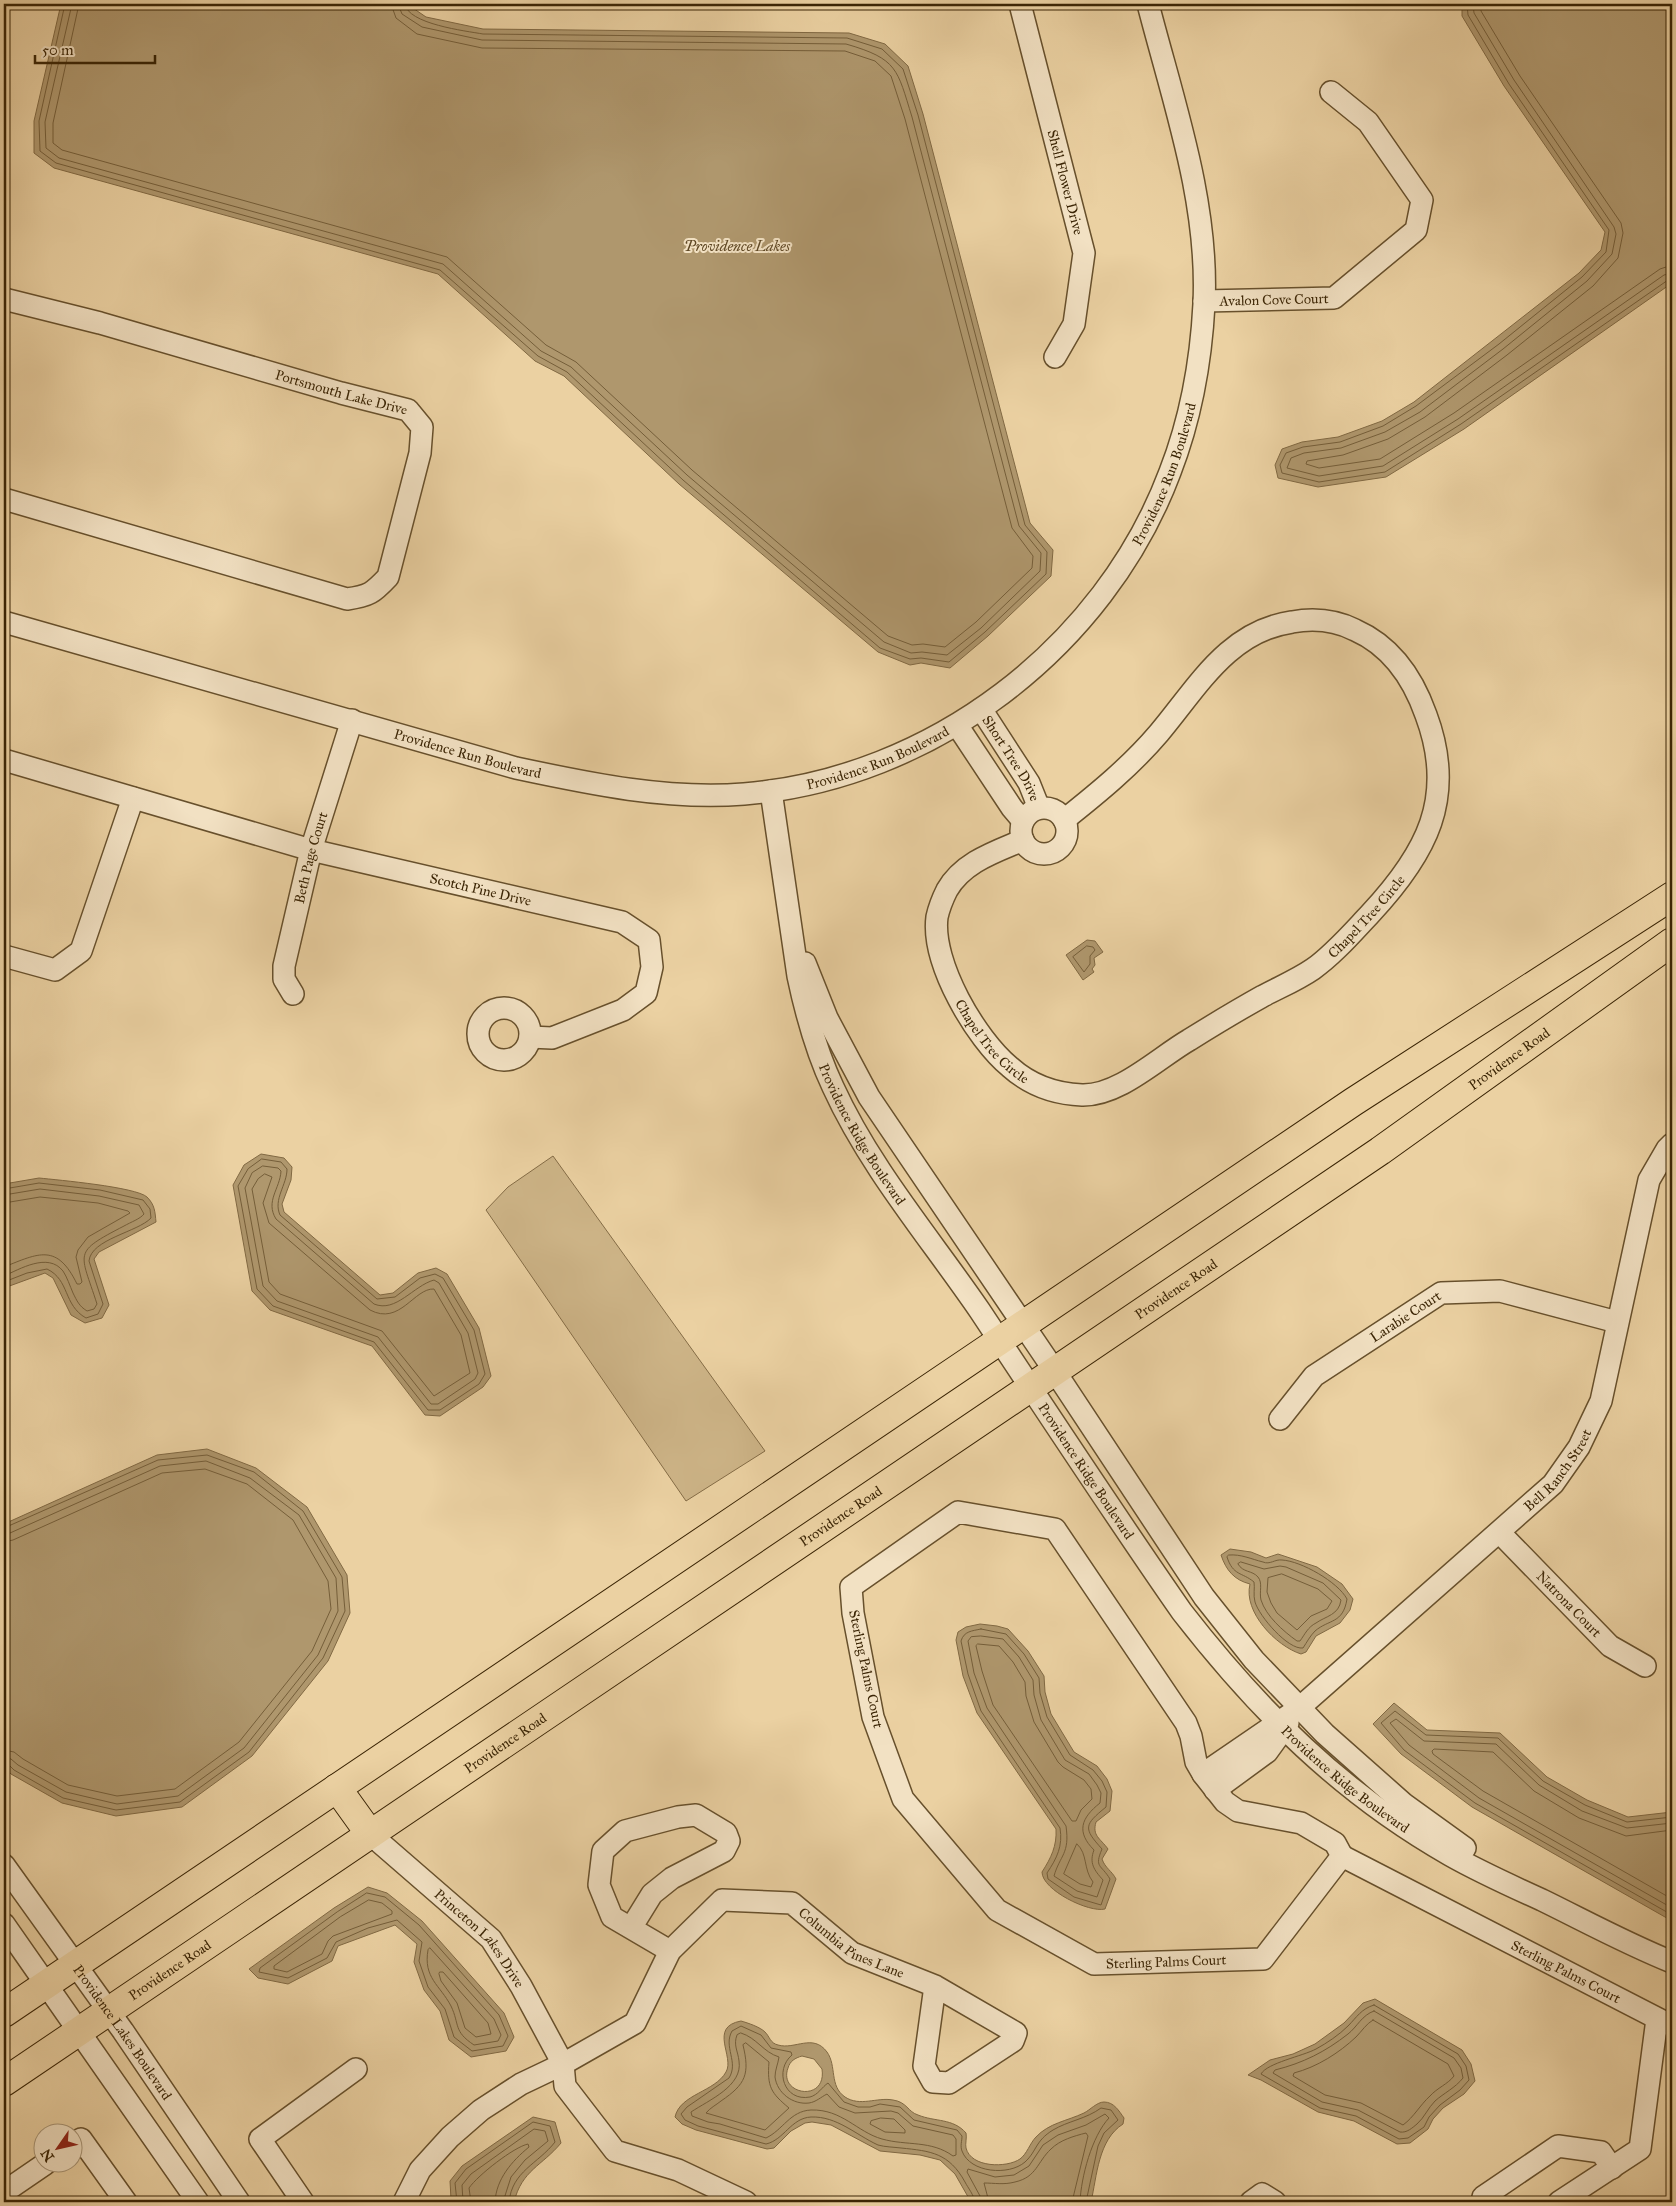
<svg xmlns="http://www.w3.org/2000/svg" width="1676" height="2206" viewBox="0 0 1676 2206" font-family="'IM FELL Great Primer',serif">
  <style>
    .green { fill: #cdb487; stroke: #846c46 }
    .water { fill: #af976d; stroke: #816943; fill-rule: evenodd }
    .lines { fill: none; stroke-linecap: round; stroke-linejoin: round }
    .shore { stroke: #755e39; stroke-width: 1 }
    .minor-casing { stroke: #67502c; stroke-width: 24 }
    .major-casing { stroke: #3b2505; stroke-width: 30 }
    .minor { stroke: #f2e1c3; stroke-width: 21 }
    .major { stroke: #ebd1a2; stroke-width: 28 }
    .labels { text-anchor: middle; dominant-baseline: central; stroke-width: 4; stroke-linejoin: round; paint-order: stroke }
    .street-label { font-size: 14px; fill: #3b2505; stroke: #f2e1c3 }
    .water-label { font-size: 15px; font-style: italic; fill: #5e4724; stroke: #f2e1c3 }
  </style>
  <rect width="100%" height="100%" fill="#ebd1a2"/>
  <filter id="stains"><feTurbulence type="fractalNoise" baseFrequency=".004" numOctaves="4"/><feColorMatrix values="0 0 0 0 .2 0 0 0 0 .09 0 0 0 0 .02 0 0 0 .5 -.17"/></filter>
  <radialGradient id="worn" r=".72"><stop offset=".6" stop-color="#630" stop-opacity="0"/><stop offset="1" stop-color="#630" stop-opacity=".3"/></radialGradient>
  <!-- green -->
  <path class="green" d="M553,1156L765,1451L686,1501L486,1210L508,1187Z"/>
  <!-- water -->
  <path class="water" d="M61,4H407L426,17L483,29L849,33L885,44L908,66L923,114L1030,523L1053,550L1051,576L988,636L950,668L921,663L910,665L878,652L679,484L564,376L535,361L438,274L54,168L34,153V121Z
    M1462,4H1672V283L1464,429L1386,477L1318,487L1278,478L1275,465L1282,449L1302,442L1338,437L1382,421L1414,402L1579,273L1601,250L1605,232L1504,86L1462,16Z
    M1087,940L1095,941L1103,952L1094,958L1095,965L1092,969L1094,972L1083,980L1066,955Z
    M261,1154L284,1158L292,1167L291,1180L282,1204L284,1212L380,1295L393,1293L418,1273L436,1268L447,1274L479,1328L491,1376L483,1387L440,1416L425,1415L372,1346L270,1310L252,1291L233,1185L244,1165Z
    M39,1178C58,1180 136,1187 147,1197C155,1205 155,1212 156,1222L99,1252L94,1259L109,1305L102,1318L85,1323L71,1315L53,1278L45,1273L4,1288V1184Z
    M207,1449L256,1468L307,1507L347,1575L350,1613L328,1661L252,1756L182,1807L116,1816L62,1803L11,1774L4,1767V1524L157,1455Z
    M1230,1549L1251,1552L1266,1558L1278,1554L1317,1567L1342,1584L1353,1599L1350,1610L1340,1623L1316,1636L1306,1652L1301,1654C1276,1646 1243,1612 1250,1584C1234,1580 1226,1570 1221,1555Z
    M980,1624L997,1626L1008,1629L1028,1651L1044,1676L1045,1692L1051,1714L1074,1752L1097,1766L1107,1779L1112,1791L1110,1811L1096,1822C1092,1836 1100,1838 1108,1849L1102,1859C1105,1868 1112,1871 1116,1879L1105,1909C1089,1913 1042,1890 1042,1872C1051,1858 1057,1846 1056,1829L977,1713L963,1676L956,1640L958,1632L966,1627Z
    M1394,1703L1427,1730L1500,1733L1547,1777L1587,1800L1628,1817L1672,1812V1921L1472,1807L1401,1754L1373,1724Z
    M368,1887L387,1893L422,1921L504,2013L514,2037L506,2051L471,2057L449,2040L440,2011L424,1990L414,1962L417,1944L395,1925L338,1946L332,1961L288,1984L258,1978L249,1969L334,1908Z
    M1375,1999L1462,2050L1471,2064L1475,2081L1464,2094L1443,2108L1433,2119L1428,2129L1410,2143L1397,2144L1354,2121L1318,2112L1261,2080L1248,2075L1270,2060L1293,2054L1315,2044L1344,2023L1363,2003Z
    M741,2021C748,2023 760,2027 765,2032C770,2037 770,2043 778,2045C795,2050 813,2033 827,2052C837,2066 829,2086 845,2097C860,2107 877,2097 893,2100C907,2102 908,2112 918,2115C935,2122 953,2118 966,2133C967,2138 965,2144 966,2148C971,2168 1007,2168 1020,2159C1027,2154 1030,2143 1036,2137C1049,2123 1067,2121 1084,2113C1090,2110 1097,2102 1104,2102C1114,2102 1119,2111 1124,2118L1123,2124C1098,2140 1097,2176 1091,2202H971L955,2174L940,2160L920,2155L880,2151L831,2125L812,2122L805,2123L791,2131L774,2148L767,2149L696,2130L682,2124L675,2117C680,2094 715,2092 726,2072C735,2057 708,2027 741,2021ZM802,2056L814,2059L822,2069C827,2103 778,2095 788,2068C790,2061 795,2058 802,2056Z
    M533,2117L555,2122L561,2143C542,2166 522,2170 514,2202H454L451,2199L450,2181L462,2166Z"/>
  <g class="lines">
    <!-- shore -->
    <path class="shore" d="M65,4L39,121L40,151L56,163L440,270L538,356L567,372L683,480L880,648L910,659L921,658L949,662L985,632L1046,574L1047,552L1025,525L918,115L903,69L882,49L847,38L483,34C466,31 407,24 405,4
      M72,4L45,122L46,148L59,158L443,264L541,351L571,367L687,475L884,642L911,653L922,652L947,655L981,628L1040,571L1041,553L1019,526L912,117C897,69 898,59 846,44L482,40L422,27L402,14L398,4
      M79,4L53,123V143L62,150L447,257L546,345L576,362L692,470L888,636L912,645L923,644L945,647L976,622L1032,568L1033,556L1012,528L905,119L891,76L875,61L845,51L482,48L417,34L396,18L391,4
      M1467,4L1468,15L1509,84L1609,230L1606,252L1582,277L1499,344L1416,406L1383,426L1340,442L1303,447L1286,453L1280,465L1282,473L1319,482L1385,472L1461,424L1668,280L1672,279
      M1473,4L1474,13L1514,80L1614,227L1616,234L1612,254L1587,281L1503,349L1420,412L1385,432L1341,448L1304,453L1291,458L1287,468L1319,476L1383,466L1458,419L1664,275L1672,273
      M1481,4V11L1520,76L1621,223L1623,233L1618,258L1593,286L1507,355L1425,417L1388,439L1343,455L1307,461L1306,464L1319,468L1380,459L1454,413L1660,269L1672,265
      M1087,946L1093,947L1095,950L1090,956V964L1084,972L1073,957Z
      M262,1159L281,1162L287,1169C287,1185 273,1199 280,1215L377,1299L395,1297L420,1278L435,1274L443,1278L474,1330L485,1374L479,1384L440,1410H428L374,1342L273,1306L257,1289L238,1186L248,1169Z
      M263,1166L278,1168L281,1171C280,1189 265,1201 276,1219L374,1304C396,1313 413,1286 434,1280L439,1283L468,1333L478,1373L475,1379L438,1404H431L378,1337L277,1301L263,1286L245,1188L252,1173Z
      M265,1174L272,1177L263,1203L269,1223L370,1310C400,1326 414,1288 434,1289L461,1335L470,1373L434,1396L382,1331L280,1294L269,1282L252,1189L258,1179Z
      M4,1189L39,1183L100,1190L143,1200L150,1209L151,1218C138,1232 91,1239 89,1261L103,1304L98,1314L86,1318C63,1305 70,1280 47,1269L27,1273L4,1282
      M4,1195L40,1189L99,1196L139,1205L144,1214C140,1219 131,1222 124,1226C72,1253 80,1251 97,1304L94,1309L87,1311C79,1306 77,1301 73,1293C70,1286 67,1277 63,1271C48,1252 20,1269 4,1276
      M4,1203L40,1197L98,1203L128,1211L130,1213L88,1237L78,1250L76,1257L82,1282L80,1284H77C57,1243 39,1253 4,1267
      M4,1528L158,1460L207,1455L254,1472L303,1511L342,1577L345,1611L323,1658L249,1752L180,1802L116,1810L63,1798L14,1770L8,1764H4
      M4,1534L10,1533L160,1466L206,1461L250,1478L299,1515L336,1578L338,1611L318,1655L244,1748L178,1796L117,1804L66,1792L18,1765L11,1759L4,1757
      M4,1542L13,1540L162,1473L205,1469L247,1484L293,1520L328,1581L331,1609L312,1651L239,1742L175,1789L117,1796L68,1785L23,1759L14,1752L4,1750
      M1229,1555C1241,1554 1251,1559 1263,1562C1270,1565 1275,1559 1282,1560C1301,1561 1338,1582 1347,1599C1343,1624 1329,1619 1315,1631C1310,1636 1307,1642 1303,1648C1288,1650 1259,1616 1255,1602C1253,1595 1255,1588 1254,1582C1242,1572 1233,1576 1227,1557Z
      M1241,1562L1264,1569L1280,1566L1286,1567L1323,1583L1341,1600C1339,1615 1326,1616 1316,1623C1308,1627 1305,1634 1300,1641H1297C1283,1631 1266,1616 1261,1600C1259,1592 1263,1583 1258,1577C1252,1570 1243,1573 1238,1564Z
      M1282,1574L1318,1589L1332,1601L1327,1609L1311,1616L1297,1630L1277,1613L1271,1603L1267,1592L1268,1578Z
      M981,1629L1006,1634L1024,1654L1039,1678L1040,1693L1047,1717L1070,1755L1093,1770L1102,1781L1107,1792L1106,1807C1084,1825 1083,1828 1102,1849C1094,1868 1101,1864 1110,1879L1101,1905L1074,1897L1048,1879L1047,1873C1057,1858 1063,1846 1060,1828L981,1711L968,1674L961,1641C964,1631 972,1631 981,1629Z
      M981,1636L1003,1639L1019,1657L1033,1680L1034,1695L1041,1720L1065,1760L1089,1774L1097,1785L1101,1793L1100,1803C1081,1818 1076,1832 1094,1850C1089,1863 1094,1870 1103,1880L1097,1897L1077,1891L1054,1876C1060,1855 1070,1854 1066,1826L987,1708L974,1673L968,1641L971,1637Z
      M978,1644L999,1646L1013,1662L1025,1682L1026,1696L1034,1722L1058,1762L1063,1767L1084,1780L1091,1789L1092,1799L1081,1810L1076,1821H1072L993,1705L982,1671L976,1646Z
      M1672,1817L1627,1822L1585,1805L1543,1781L1498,1738L1426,1735L1395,1711L1381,1723L1404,1750L1475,1803L1672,1915
      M1672,1823L1627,1828L1582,1811L1539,1785L1496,1744L1424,1741L1396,1719L1390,1723L1409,1745L1479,1798L1672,1908
      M1672,1830L1626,1836L1579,1818L1534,1791L1493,1752L1434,1749L1432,1751L1433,1754L1483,1791L1672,1899
      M1077,1844C1088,1854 1083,1869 1093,1882L1091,1887L1080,1884L1064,1874Z
      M367,1893L385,1897L419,1925L499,2015L508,2036L503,2046L472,2051L454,2037L445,2009L428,1987L419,1961L422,1942L397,1920L368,1928L336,1942L327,1958L288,1978L259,1972L260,1968L337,1912Z
      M369,1900L382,1903L392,1911V1914L333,1936L328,1941L322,1954L287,1972L274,1969V1966L340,1917Z
      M430,1948L494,2019L501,2035L498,2041L474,2045C453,2031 460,2025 451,2006C440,1985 423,1978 428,1950Z
      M440,1972H443L488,2023L491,2034L476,2037L465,2028L457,2003L441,1981L439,1974Z
      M1374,2005L1458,2054L1466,2066L1469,2080L1460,2090L1440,2105L1429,2117L1424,2127L1408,2138L1399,2139L1356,2116L1320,2108L1261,2074C1267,2063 1303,2056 1316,2049C1327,2043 1339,2035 1348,2026C1357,2017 1361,2009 1374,2005Z
      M1374,2011L1454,2058L1461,2068L1463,2078C1455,2088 1444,2093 1435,2101C1428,2108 1424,2118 1417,2124C1412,2128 1407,2133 1400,2132L1358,2110L1322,2102L1273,2073L1275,2070C1303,2063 1325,2052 1348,2034C1357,2027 1362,2015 1374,2011Z
      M1373,2020L1448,2064L1454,2076C1448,2084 1437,2088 1430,2096C1420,2105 1414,2117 1403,2125L1361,2103L1325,2095L1293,2076L1294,2073C1317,2067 1339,2053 1356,2037C1362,2031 1366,2024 1373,2020Z
      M741,2033C757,2038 763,2052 779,2057C778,2064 775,2070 775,2077C777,2093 793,2105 809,2103C816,2102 821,2097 827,2094L839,2107L855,2113L891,2111L898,2113L913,2126L953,2135L956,2139V2155L953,2156C931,2140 907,2146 882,2139C857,2132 842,2109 811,2110C790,2111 783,2130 766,2138L720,2124L708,2122L692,2116L691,2112C709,2100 743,2086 739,2061C738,2051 733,2045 737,2035Z
      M746,2043L769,2062C767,2087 771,2093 789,2108L765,2130L706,2113C710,2108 716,2105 721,2101C746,2084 750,2074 743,2045Z
      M881,2118L894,2119L905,2130V2133L885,2132L870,2124L871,2121Z
      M457,2202L455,2183L466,2169L533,2122L550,2126L555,2142C538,2164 512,2171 509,2202
      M463,2202L462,2185L471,2174L534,2129L545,2131L548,2141L525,2160L511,2177L503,2202
      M471,2202L469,2188C478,2175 514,2147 528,2144L529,2147C512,2161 496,2179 495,2202
      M975,2202C974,2195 968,2188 965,2182C949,2153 931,2151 901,2148C893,2147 885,2147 878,2145C856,2135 837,2116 811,2117C791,2118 784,2140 766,2144L698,2126L685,2120L681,2114L687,2107L729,2078C739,2062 723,2047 732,2031L741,2026L761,2035L771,2048L791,2052L792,2055C774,2070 784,2102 810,2097C818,2095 822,2087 828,2083L844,2102L858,2107H870L880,2104L900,2107L914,2120L957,2130L962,2136C962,2141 960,2146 962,2151C970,2173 1009,2176 1025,2162C1037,2151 1035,2141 1053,2130C1068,2121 1086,2119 1101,2108L1111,2110L1118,2120L1104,2133L1098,2146L1086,2202
      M981,2202L980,2196L967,2172L968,2169L995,2177L1014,2175L1029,2166L1043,2145L1058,2135L1086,2125L1105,2114L1109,2118C1092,2136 1081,2177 1080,2202
      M989,2202L984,2183C994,2183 1004,2185 1015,2182C1037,2177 1037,2162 1051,2149C1060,2140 1074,2136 1086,2133L1088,2136L1072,2202"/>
    <!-- minor casing -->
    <g class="minor-casing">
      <g id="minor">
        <path id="s1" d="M1020,4L1084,253L1074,324L1055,357"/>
        <path id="s2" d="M4,299L100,323L341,393L408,410L422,427L420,453L388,577C373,593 369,596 347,599L4,499"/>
        <path id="s3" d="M1204,301L1334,298L1416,230L1422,200L1368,122L1331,92"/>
        <path id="s4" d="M4,622L516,768C591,784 667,800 744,794C931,779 1104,648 1170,472C1191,418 1201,362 1204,304C1209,202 1173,101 1148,4"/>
        <path id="s5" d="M981,709L1029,783L1039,808"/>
        <path d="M957,725L1012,808L1023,821"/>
        <path id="s6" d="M4,760L311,850L622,922L649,940L652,967L646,993L623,1010L552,1038L530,1037"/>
        <path id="s7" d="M771,791L798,976C806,1014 816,1051 833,1087C870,1168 930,1238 980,1311C1047,1412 1113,1513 1182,1612C1259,1711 1341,1793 1450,1855C1480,1872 1511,1886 1542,1900C1585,1921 1627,1944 1672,1962"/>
        <circle cx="1044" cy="831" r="23"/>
        <path id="s8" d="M1023,840C995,852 963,862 947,890C943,898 939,908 937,917C931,963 976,1039 1010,1067C1030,1085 1056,1094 1082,1095C1119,1096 1158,1058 1189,1040C1213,1025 1238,1010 1263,996C1280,987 1297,980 1313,969C1334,954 1352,933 1370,914C1426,854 1457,798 1426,715C1413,678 1391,646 1355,630C1335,620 1314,618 1292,622C1228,631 1197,688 1159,733C1131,766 1098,793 1064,820"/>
        <path d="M4,956L55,970L81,951L133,798"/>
        <path d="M805,963L827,1018L869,1097L1054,1370L1204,1597L1254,1660L1325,1734L1404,1804L1465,1848"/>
        <path id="s9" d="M293,994L284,979V966L311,850L352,720"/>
        <circle cx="504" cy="1034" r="26"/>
        <path id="s10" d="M1280,1419L1314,1376L1441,1293L1500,1291L1617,1322"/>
        <path d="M958,1512L1055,1529L1186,1723L1191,1736L1196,1762L1203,1774L1225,1802L1238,1811L1301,1823L1335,1843L1342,1856L1263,1959L1094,1964L997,1910L903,1799L873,1717L853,1613L851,1587Z"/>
        <path id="s11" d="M1500,1533L1610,1646L1645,1666"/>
        <path id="s12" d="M1203,1774L1298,1709L1553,1484L1579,1447L1601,1401L1649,1180L1667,1149L1672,1144"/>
        <path d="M1215,1790L1267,1752L1288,1723"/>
        <path id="s13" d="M370,1834L491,1939L521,1986L563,2064L565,2086L615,2151L678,2170L746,2202"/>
        <path id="s14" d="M1342,1856L1672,2026"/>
        <path id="s15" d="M4,1865L123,2031L239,2202"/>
        <path d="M4,1924L198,2202"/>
        <path d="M631,1928L652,1894L672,1878L724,1851L729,1841L726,1833L696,1815L678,1817L625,1831L603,1851L599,1885L612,1917L670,1951"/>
        <path d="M72,2145L81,2139L126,2202"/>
        <path d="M4,2192L45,2164"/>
        <path d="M303,2202L260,2139L356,2069"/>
        <path id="s16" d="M404,2202L420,2170L450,2137L481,2110L521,2084L563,2064L635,2023L670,1951L722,1900L792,1903L852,1953L935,1986L1016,2033L1013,2041L949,2083L933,2082L924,2066L935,1986"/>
        <path d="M1251,2202L1262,2194L1275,2202"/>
        <path d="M1487,2202L1483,2197L1558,2146L1601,2152L1612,2168"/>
        <path d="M1559,2202L1640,2149L1657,2019"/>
      </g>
    </g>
    <!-- major casing -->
    <g class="major-casing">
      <g id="major">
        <path d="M337,1788L370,1834"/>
        <path d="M4,2013L1353,1102L1672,896"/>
        <path id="s17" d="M4,2082L1380,1151L1672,942"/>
      </g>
    </g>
    <!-- minor -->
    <use href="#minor" class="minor"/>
    <!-- major -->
    <use href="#major" class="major"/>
  </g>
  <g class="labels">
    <!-- street labels -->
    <g class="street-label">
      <text stroke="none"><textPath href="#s1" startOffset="184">Shell Flower Drive</textPath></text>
      <text stroke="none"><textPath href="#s3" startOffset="70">Avalon Cove Court</textPath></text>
      <text stroke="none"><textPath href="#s2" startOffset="350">Portsmouth Lake Drive</textPath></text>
      <text stroke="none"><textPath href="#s4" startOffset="1321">Providence Run Boulevard</textPath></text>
      <text stroke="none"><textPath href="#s4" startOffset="482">Providence Run Boulevard</textPath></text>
      <text stroke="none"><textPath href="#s4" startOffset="902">Providence Run Boulevard</textPath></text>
      <text stroke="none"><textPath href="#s5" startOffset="58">Short Tree Drive</textPath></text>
      <text stroke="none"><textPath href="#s9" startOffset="142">Beth Page Court</textPath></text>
      <text stroke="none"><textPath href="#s6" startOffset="494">Scotch Pine Drive</textPath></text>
      <text stroke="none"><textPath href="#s8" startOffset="712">Chapel Tree Circle</textPath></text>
      <text stroke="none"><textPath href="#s8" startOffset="262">Chapel Tree Circle</textPath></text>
      <text stroke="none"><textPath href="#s17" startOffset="1820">Providence Road</textPath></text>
      <text stroke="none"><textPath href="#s7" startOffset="359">Providence Ridge Boulevard</textPath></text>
      <text stroke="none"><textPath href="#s17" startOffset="1415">Providence Road</textPath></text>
      <text stroke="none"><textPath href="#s10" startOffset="164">Larabie Court</textPath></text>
      <text stroke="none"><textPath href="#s12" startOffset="469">Bell Ranch Street</textPath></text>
      <text stroke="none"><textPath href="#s7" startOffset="764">Providence Ridge Boulevard</textPath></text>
      <text stroke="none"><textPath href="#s17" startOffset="1010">Providence Road</textPath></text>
      <text stroke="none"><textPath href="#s11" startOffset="99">Natrona Court</textPath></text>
      <text transform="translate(866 1669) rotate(78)">Sterling Palms Court</text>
      <text stroke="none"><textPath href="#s17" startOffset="605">Providence Road</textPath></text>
      <text stroke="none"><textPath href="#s7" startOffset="1169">Providence Ridge Boulevard</textPath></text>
      <text stroke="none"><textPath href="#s13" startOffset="152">Princeton Lakes Drive</textPath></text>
      <text stroke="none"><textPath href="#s16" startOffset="594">Columbia Pines Lane</textPath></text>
      <text transform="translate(1166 1962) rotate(-2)">Sterling Palms Court</text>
      <text stroke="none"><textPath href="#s17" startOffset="200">Providence Road</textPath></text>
      <text stroke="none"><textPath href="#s14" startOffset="252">Sterling Palms Court</textPath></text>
      <text stroke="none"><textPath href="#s15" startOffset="205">Providence Lakes Boulevard</textPath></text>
    </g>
    <!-- water labels -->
    <g class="water-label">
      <text x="737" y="246">Providence Lakes</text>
    </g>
  </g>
  <!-- margin -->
  <rect width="1676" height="2206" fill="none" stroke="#ebd1a2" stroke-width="20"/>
  <rect x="5" y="5" width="1666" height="2196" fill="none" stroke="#3b2505" stroke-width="2.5"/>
  <rect x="10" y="10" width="1656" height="2186" fill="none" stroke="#3b2505"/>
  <!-- north arrow -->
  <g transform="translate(58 2148) rotate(236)"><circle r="24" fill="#f2e1c3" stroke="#a99677"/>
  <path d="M0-4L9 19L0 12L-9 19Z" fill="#8f2418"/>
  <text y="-8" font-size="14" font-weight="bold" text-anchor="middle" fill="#3b2505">N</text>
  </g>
  <!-- scale -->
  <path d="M35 55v8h120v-8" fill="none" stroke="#3b2505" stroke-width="2.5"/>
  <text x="42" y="55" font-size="15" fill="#3b2505" stroke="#f2e1c3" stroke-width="4" paint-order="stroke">50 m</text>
  <rect width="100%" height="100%" filter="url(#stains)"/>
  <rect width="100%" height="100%" fill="url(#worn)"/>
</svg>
